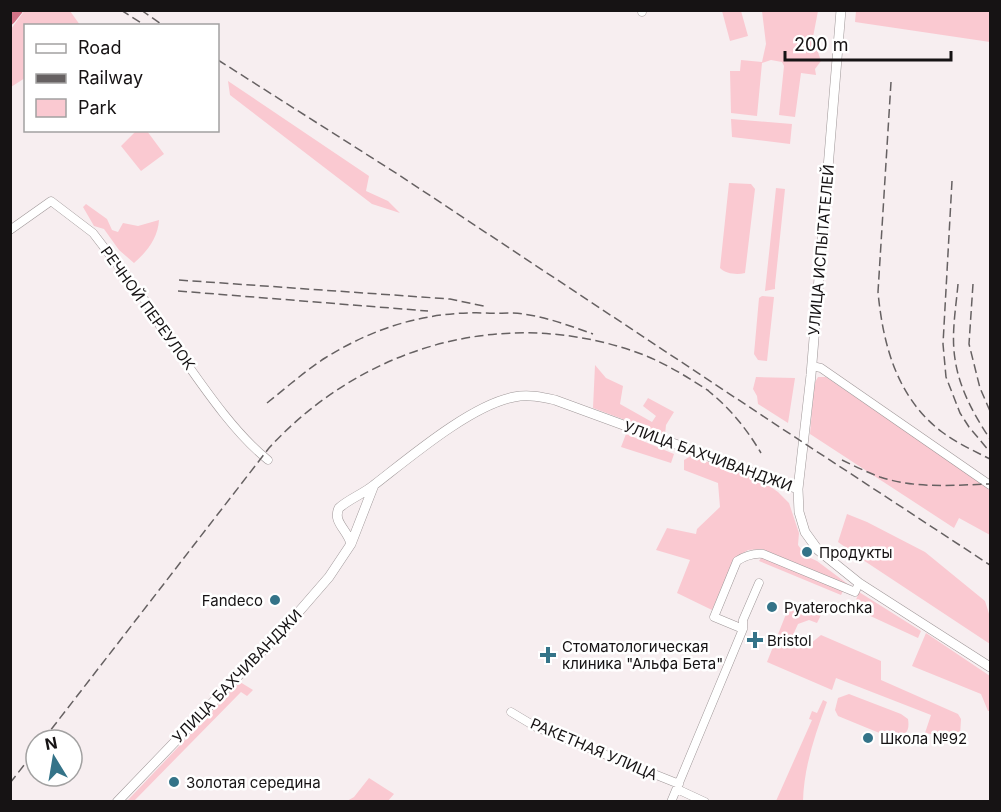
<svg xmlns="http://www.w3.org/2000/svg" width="1001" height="812" viewBox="0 0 1001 812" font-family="Inter,sans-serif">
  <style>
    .green { fill: #fac9d1 }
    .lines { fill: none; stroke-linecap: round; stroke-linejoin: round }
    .river { stroke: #d27387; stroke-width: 10 }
    .minor-casing { stroke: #9f9798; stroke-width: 9 }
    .major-casing { stroke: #9f9798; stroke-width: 10 }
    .minor { stroke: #fff; stroke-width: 8 }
    .major { stroke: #fff; stroke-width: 9 }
    .rail { stroke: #666162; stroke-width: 1.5; stroke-dasharray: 9 4.5; stroke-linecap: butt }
    .poi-dot { fill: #347388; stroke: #fff; stroke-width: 2 }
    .labels { text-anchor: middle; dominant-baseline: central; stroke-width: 5; stroke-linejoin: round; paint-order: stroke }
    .street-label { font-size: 15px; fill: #161314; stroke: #fff }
    .poi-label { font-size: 15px; fill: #161314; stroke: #fff; text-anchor: start }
  </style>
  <rect width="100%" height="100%" fill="#f7eef0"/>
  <!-- green -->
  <path class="green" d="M25,10L70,11L80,25L26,26L25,78L11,87V29Z
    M722,11H741L748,36L730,41Z
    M762,11H818L813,37L821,61L815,69L816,75L801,73L795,117L779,115L784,66L782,62L771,60L762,63L757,116L731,113L730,71H740L741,60L762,62L766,44Z
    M856,11H990V42L855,22Z
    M228,81L369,176L366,191L388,201L400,213L372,204L230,95Z
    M731,119L792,124L790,144L732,137Z
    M136,131H147L164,154L141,171L121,146Z
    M729,183L751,184L755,189L745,273C737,275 726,274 720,268Z
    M776,188L785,189L775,285V289L765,291Z
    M86,204L107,219L112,230L118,232L123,223L138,226L159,220C158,237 148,251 134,263L119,250L104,229L94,226L83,207Z
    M762,296L774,297L767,361L758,360L754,354L759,298Z
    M595,365L606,378L623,386L620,404L652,422L656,416L643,406L648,398L674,412L666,425L665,435L593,408Z
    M756,377L795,378L788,423L758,404L757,396L753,389Z
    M818,377H826L990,489V535L959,518L954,528L810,434L814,384Z
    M626,434L674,454L671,463L621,447Z
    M691,456L762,481L778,492L789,503L799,533L798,545L806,556L817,561L849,585L762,549L748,550L735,558L712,610L677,593L690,560L656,550L667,528L696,534L697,529L720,507L718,483L684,470V460Z
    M847,514L867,522L925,552L985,601L990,617V644L863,560L838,542Z
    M763,555L844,589L841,595L759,561Z
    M859,592L921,631L918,638L853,608Z
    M790,604L821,615L817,623L809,620L798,624L793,635L798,643L810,644L821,635L881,661V680L958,714L961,719L960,736L955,738L925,733L931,715L836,678L832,690L767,662Z
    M926,633L990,676V711H988L981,694L912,666Z
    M240,682L253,690L247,696L241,692L134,801H127Z
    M849,694L901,714L908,719C910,731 906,736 894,739L838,716L835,710L838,698Z
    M823,700L827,702C815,735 804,766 803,801H776L812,720L809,719L812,711L817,713Z
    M369,778L394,794L388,801H347L354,797Z"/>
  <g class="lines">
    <!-- river -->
    <path class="river" d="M10,20L18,10"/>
    <!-- minor casing -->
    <g class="minor-casing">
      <path id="minor" d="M642,10V12
        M10,230L51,201L93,233L153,311L160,326C192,369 227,427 268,460
        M812,366L821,368L990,485
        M743,629L714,617L737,561C745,556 753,553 763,554L855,592L859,583
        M511,712L536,727L679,784
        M677,789L705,802
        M671,802L743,629V620L759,583"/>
    </g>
    <!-- major casing -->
    <g class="major-casing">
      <path id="major" d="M841,10L811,375L798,489L799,512L805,532L818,550L859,583L990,667
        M351,544C348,530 332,522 339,508C349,499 363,494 374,485C409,458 471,405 514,397C528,394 542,397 555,400L798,489
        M117,802L290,622L329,577L351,544L374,485"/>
    </g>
    <!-- minor -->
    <use href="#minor" class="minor"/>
    <!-- major -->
    <use href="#major" class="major"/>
    <!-- rail -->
    <path class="rail" d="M121,10L146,26
      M141,10L164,26
      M218,60L399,175L781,428L990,565
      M891,82L878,292C883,345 897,398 942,432C957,443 974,451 990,459
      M952,181L943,344L946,377L960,413L969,427L990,452
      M179,280L450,299L488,307
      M958,284C956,308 951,334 955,359C959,388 974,415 990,439
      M973,284L969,344L980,388L990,411
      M178,291L428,311
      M706,389C730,408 746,428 761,453
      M267,403C286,388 305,371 325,358C375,327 427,311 486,313C498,314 511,312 523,314C547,317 570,326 593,334
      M842,460C854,466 867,472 880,477C916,489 954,485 990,484
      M43,740L269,448C362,347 501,306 633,351C660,360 686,376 709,391
      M10,783L36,750"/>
  </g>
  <!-- markers -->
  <g class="poi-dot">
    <circle cx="807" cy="552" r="6"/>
    <circle cx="275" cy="600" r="6"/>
    <circle cx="772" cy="607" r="6"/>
    <path d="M752 631h6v6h6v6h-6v6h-6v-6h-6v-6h6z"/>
    <path d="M545 646h6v6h6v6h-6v6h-6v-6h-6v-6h6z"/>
    <circle cx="868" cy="738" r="6"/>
    <circle cx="174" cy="782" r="6"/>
  </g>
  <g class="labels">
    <!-- street labels -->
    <g class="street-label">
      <text transform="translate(821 250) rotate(-85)">УЛИЦА ИСПЫТАТЕЛЕЙ</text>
      <text transform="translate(148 308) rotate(54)">РЕЧНОЙ ПЕРЕУЛОК</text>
      <text transform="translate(708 456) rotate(20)">УЛИЦА БАХЧИВАНДЖИ</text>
      <text transform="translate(237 676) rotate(-46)">УЛИЦА БАХЧИВАНДЖИ</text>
      <text transform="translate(594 749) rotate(23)">РАКЕТНАЯ УЛИЦА</text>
    </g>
    <!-- poi labels -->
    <g class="poi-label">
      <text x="819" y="552">Продукты</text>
      <text x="263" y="600" text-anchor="end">Fandeco</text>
      <text x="784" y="607">Pyaterochka</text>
      <text x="767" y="640">Bristol</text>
      <text x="562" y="646">Стоматологическая<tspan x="562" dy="17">клиника "Альфа Бета"</tspan></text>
      <text x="880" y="738">Школа №92</text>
      <text x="186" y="782">Золотая середина</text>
    </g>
  </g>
  <!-- border -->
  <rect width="1001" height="812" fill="none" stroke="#161314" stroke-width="24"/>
  <!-- legend -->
  <rect x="24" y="24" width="195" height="108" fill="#ffffff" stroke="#a2a1a1" stroke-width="1.5"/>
  <rect x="36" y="44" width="30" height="9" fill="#ffffff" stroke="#a2a1a1" stroke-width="1.5"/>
  <text x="78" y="54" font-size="18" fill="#161314">Road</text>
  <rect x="36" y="74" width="30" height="9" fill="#666162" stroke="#a2a1a1" stroke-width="1.5"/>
  <text x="78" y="84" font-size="18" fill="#161314">Railway</text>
  <rect x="36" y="99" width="30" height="18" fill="#fac9d1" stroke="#a2a1a1" stroke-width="1.5"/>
  <text x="78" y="114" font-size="18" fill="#161314">Park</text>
  <!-- north arrow -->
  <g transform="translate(54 758) rotate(349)"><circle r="28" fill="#ffffff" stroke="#a2a1a1" stroke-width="1.5"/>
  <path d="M0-4.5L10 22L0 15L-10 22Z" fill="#347388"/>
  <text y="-9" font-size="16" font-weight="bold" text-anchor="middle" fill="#161314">N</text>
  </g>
  <!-- scale -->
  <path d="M785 51v9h166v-9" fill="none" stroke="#161314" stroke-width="3"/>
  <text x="794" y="51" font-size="18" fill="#161314" stroke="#ffffff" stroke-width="4.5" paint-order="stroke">200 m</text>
</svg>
